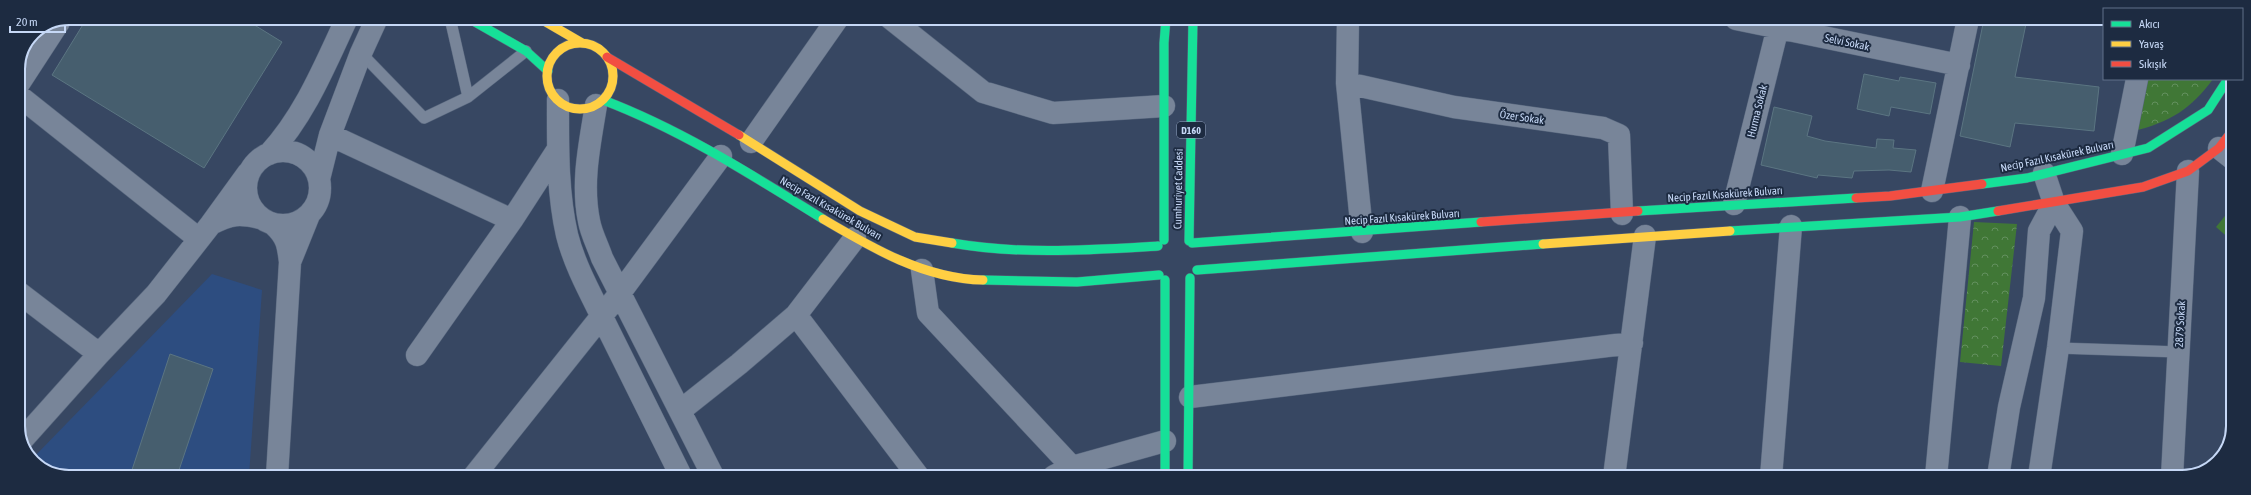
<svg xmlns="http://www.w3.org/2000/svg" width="2251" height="495" viewBox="0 0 2251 495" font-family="'Asap Condensed',sans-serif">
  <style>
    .built { fill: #2d4d80 }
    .green { fill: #407736 }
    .park { fill: url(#park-crowns) }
    .building { fill: #465e6e; stroke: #5b7582 }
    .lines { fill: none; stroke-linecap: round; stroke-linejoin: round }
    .lane-casing { stroke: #57667d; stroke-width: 12 }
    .street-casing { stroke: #57667d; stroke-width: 23 }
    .fast-casing { stroke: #57667d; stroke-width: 10 }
    .slow-casing { stroke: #57667d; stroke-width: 10 }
    .jam-casing { stroke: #57667d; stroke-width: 10 }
    .lane { stroke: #788599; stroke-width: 11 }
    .street { stroke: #788599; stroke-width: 22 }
    .fast { stroke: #16e098; stroke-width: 9 }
    .slow { stroke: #ffcf43; stroke-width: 9 }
    .jam { stroke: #f24e42; stroke-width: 9 }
    .labels { text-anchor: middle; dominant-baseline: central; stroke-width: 4; stroke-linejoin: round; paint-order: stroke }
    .shield { fill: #1d2b41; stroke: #93a4c0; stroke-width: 1 }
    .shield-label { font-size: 10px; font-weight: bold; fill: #c6d8f6 }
    .street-label { font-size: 11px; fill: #c6d8f6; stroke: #1d2b41 }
    .rim { fill: none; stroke: #c6d8f6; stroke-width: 2 }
  </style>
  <defs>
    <pattern id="park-crowns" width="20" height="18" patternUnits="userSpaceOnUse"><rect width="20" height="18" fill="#407736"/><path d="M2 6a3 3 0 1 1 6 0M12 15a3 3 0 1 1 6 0" fill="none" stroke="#63905e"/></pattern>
  </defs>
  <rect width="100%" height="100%" fill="#374762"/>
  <!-- built -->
  <path class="built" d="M212,274L262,290L249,476H60L33,462L32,459Z"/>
  <!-- green -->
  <path class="green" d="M2233,206L2232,241L2216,227Z"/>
  <!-- park -->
  <path class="park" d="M2145,79H2213C2191,109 2170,122 2134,131Z
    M1974,222L2017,224L2001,366L1960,362Z"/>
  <!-- building -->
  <path class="building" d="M87,18H243L282,42L204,168L52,75Z
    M1984,19H2027L2015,77L2099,87L2094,131L2015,123L2010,147L1960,136Z
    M1864,74L1899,81L1900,77L1936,83L1930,114L1891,107L1889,116L1857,109Z
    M1774,107L1812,116L1807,136L1825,141L1876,148L1877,139L1894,140L1893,148L1916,150L1911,172L1889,170L1854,171L1852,178L1818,175L1817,178L1761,165Z
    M170,354L213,369L177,476H130Z"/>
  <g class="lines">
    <!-- lane casing -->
    <g class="lane-casing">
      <path id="lane" d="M450,18L468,97
        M361,53L424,118L468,97L526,51
        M2058,348L2179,352"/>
    </g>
    <!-- street casing -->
    <g class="street-casing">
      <path id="street" d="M890,18L983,92L1053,113L1164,106
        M1348,19L1347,83L1362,232
        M1736,19L1959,65
        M1347,83L1454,107L1603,128L1619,135L1622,214
        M18,85L59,22
        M18,95L199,239
        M558,100C558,145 557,191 567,235C575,267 593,298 607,327C632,377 656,426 681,476
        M596,105C590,143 581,182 589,221C591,233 598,246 602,258L713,476
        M330,135L512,220
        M751,142L838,18
        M2219,148L2233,159
        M246 188a37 37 0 1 1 74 0a37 37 0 1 1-74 0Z
        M269,154C305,115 325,65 347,18
        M2122,154L2137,79
        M248,173L211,224C231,214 239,213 260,218
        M319,179L330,135L361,53L377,18
        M1932,191L1968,19
        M1734,204L1780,19
        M274,225C287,237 288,245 290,262L309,215
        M855,238L796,315L918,476
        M922,270L928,313L1072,467
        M18,292L99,354
        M417,355L512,220L558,149
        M1190,397L1632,343
        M681,410L739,364L796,315
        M22,440L99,354L156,294L211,224
        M277,476L290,262
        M474,476L620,293L721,156
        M1054,476L1072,467L1165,441
        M1614,477L1645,236
        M1771,477L1791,226
        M1936,477L1960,217
        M1998,477L2009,407L2034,298L2039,231L2054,203
        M2039,477L2058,348L2072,231L2054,203L2044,173
        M2172,477L2188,171"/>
    </g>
    <!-- fast casing -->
    <g class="fast-casing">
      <path id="fast" d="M468,18L526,51L548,71
        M603,100C682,130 752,175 823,219
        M1982,184L2027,178L2148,148L2208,110L2228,79
        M1638,211L1856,198
        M1730,231L1960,217L1998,211
        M1164,240V43L1166,18
        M1189,241L1193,19
        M952,243C1020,255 1089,250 1158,246
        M1192,243L1481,222
        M1197,270L1543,244
        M983,280L1077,282L1159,275
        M1165,280V477
        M1188,477L1190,278"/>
    </g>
    <!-- slow casing -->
    <g class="slow-casing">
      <path id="slow" d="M539,18L582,43
        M547 76a33 33 0 1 1 66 0a33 33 0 1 1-66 0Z
        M739,135L860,211L915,237L952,243
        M823,219C872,248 925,279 983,280
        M1543,244L1730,231"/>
    </g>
    <!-- jam casing -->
    <g class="jam-casing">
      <path id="jam" d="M607,57L739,135
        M1856,198L1890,196L1982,184
        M1998,211L2143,187L2188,171L2219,148L2233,130
        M1481,222L1638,211"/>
    </g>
    <!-- lane -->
    <use href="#lane" class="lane"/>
    <!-- street -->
    <use href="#street" class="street"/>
    <!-- fast -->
    <use href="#fast" class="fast"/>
    <!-- slow -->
    <use href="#slow" class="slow"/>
    <!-- jam -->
    <use href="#jam" class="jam"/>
  </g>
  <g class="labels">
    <!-- shield labels -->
    <rect class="shield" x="1177" y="122" width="28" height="16" rx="3"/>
    <g class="shield-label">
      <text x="1191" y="130">D160</text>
    </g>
    <!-- street labels -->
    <g class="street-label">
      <text transform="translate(1847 42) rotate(12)">Selvi Sokak</text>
      <text transform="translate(1757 111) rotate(-76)">Hurma Sokak</text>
      <text transform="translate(1522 117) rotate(8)">Özer Sokak</text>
      <text transform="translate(2057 156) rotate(-12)">Necip Fazıl Kısakürek Bulvarı</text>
      <text transform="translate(1178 189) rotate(-89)">Cumhuriyet Caddesi</text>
      <text transform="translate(1725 194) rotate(-4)">Necip Fazıl Kısakürek Bulvarı</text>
      <text transform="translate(831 208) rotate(30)">Necip Fazıl Kısakürek Bulvarı</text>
      <text transform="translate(1402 217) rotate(-4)">Necip Fazıl Kısakürek Bulvarı</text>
      <text transform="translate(2180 324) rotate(-87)">2879 Sokak</text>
    </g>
  </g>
  <!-- crop -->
  <path d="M0 0H2251V495H0ZM69 25H2182A44 44 0 0 1 2226 69V426A44 44 0 0 1 2182 470H69A44 44 0 0 1 25 426V69A44 44 0 0 1 69 25Z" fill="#1d2b41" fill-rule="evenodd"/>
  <path class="rim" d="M69 25H2182A44 44 0 0 1 2226 69V426A44 44 0 0 1 2182 470H69A44 44 0 0 1 25 426V69A44 44 0 0 1 69 25Z"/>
  <!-- legend -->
  <rect x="2103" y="8" width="140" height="72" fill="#1d2b41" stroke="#617089"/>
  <rect x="2111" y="21" width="20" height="6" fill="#16e098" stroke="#617089"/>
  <text x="2139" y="28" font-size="12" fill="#c6d8f6">Akıcı</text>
  <rect x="2111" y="41" width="20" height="6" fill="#ffcf43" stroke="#617089"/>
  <text x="2139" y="48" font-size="12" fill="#c6d8f6">Yavaş</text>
  <rect x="2111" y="61" width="20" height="6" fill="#f24e42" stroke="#617089"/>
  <text x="2139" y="68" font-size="12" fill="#c6d8f6">Sıkışık</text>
  <!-- scale -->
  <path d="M10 26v6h55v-6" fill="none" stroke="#c6d8f6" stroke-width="2"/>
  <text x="16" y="26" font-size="12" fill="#c6d8f6" stroke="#1d2b41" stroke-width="3" paint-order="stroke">20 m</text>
</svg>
